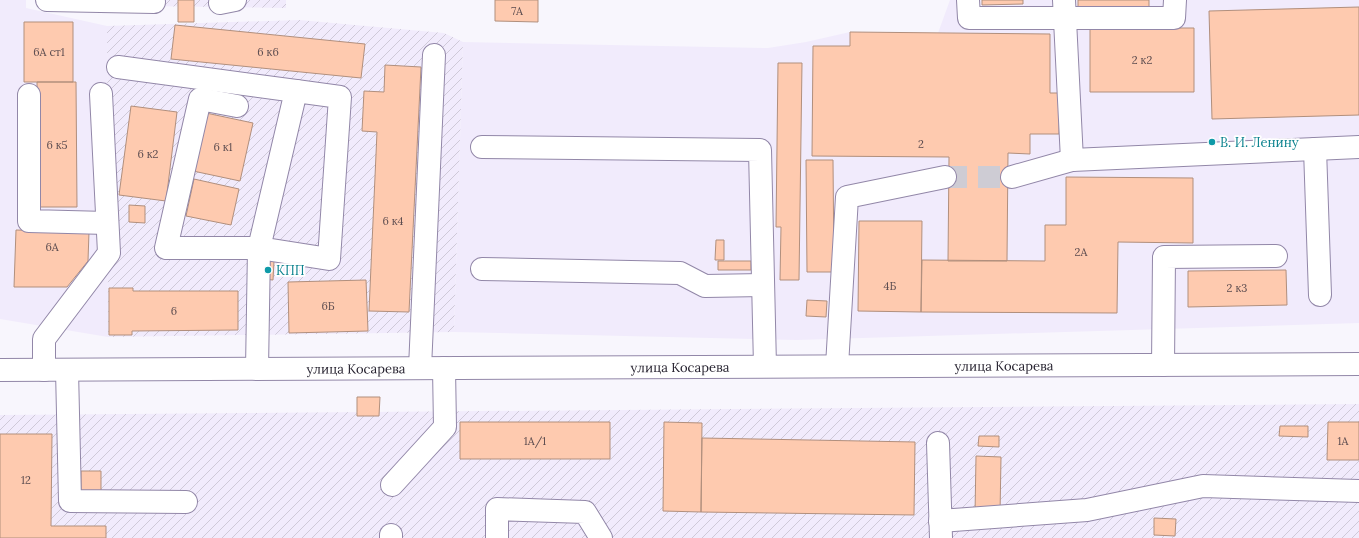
<svg xmlns="http://www.w3.org/2000/svg" width="1359" height="538" viewBox="0 0 1359 538" font-family="Lora,serif">
  <style>
    .built { fill: #f1ebfc }
    .industrial { fill: url(#industrial-furrows) }
    .building { fill: #fecaaf; stroke: #b18f7d }
    .lines { fill: none; stroke-linecap: round; stroke-linejoin: round }
    .minor-tunnel { stroke: #ceccd4; stroke-width: 22; stroke-dasharray: 22 11; stroke-linecap: butt }
    .minor-casing { stroke: #9287a8; stroke-width: 24 }
    .minor { stroke: #fff; stroke-width: 22 }
    .culture-dot { fill: #0f9aa8; stroke: #fff; stroke-width: 1.5 }
    .labels { text-anchor: middle; dominant-baseline: central; stroke-width: 3.5; stroke-linejoin: round; paint-order: stroke }
    .number-label { font-size: 11px; fill: #5d4d50 }
    .culture-label { font-size: 13px; fill: #0d838f; stroke: #fff; text-anchor: start }
    .street-label { font-size: 13px; fill: #272330; stroke: #fff }
  </style>
  <defs>
    <pattern id="industrial-furrows" width="10" height="10" patternUnits="userSpaceOnUse"><rect width="10" height="10" fill="#f1ebfc"/><path d="M-1 1l2-2M0 10L10 0M9 11l2-2" fill="none" stroke="#cfc9d8"/></pattern>
  </defs>
  <rect width="100%" height="100%" fill="#f8f6fd"/>
  <!-- built -->
  <path class="built" d="M0,0H26V8L107,26L108,337L0,319Z
    M950,0H1359V323L797,340L454,332L463,42L768,48L806,42L850,32L938,33Z"/>
  <!-- industrial -->
  <path class="industrial" d="M62,0H286V8L62,5Z
    M299,20L444,33L463,42L454,332L108,337L107,26Z
    M1359,404V538H0V415Z"/>
  <!-- building -->
  <path class="building" d="M178,0H194V22H178Z
    M495,0H538V22L495,21Z
    M982,0H1023V4L982,5Z
    M1078,0H1149V10H1078Z
    M1359,7V115L1212,119L1209,11Z
    M24,22H73V82H24Z
    M175,25L365,44L361,78L171,59Z
    M1090,28H1194V92H1090Z
    M850,32L1050,34V93H1060L1059,134H1030V154L1008,153L1007,261H948L949,157L812,156L813,46H850Z
    M778,63H802L799,280H780L781,227H776Z
    M385,65L421,67L409,312L369,311L377,132L362,131L364,91L384,92Z
    M37,82H76L77,207H38Z
    M131,106L177,112L166,201L119,195Z
    M206,113L253,123L240,181L193,171Z
    M806,160H833L834,272H807Z
    M1066,177L1193,178V243L1118,242L1117,313L921,312L922,260L1045,261V225H1066Z
    M194,179L239,189L231,225L186,216Z
    M129,205L145,206V223L129,222Z
    M859,221H922L921,312L858,311Z
    M16,230L89,232L88,261L67,287H14Z
    M716,240H724V260H715Z
    M262,260L274,261L273,280L262,279Z
    M718,261H751V270H718Z
    M1286,270L1287,305L1188,307V271Z
    M366,280L368,331L289,333L288,282Z
    M109,288H133V291H238V330L132,331V335H109Z
    M807,300L827,301L826,317L806,316Z
    M357,397H380L379,416H357Z
    M460,422H610V459H460Z
    M664,422L702,423L701,512L663,511Z
    M1328,422H1359V460H1327Z
    M1280,426H1308V437L1279,436Z
    M0,434H52L51,526H106V538H0Z
    M979,436H999V447L978,446Z
    M702,438L915,442L914,515L701,512Z
    M976,456L1001,457L1000,515H975Z
    M81,471H101V491H81Z
    M1154,518L1176,519L1175,536L1154,535Z"/>
  <g class="lines">
    <!-- minor-tunnel -->
    <path class="minor-tunnel" d="M945,177H1012"/>
    <!-- minor casing -->
    <g class="minor-casing">
      <g id="minor">
        <path d="M47,0L154,2"/>
        <path d="M968,0L969,18H1174L1175,0"/>
        <path d="M1064,0L1072,160"/>
        <path d="M220,3L235,0"/>
        <path d="M118,67L296,91L259,248L257,369"/>
        <path d="M29,95V221L107,223"/>
        <path d="M237,106L200,99L166,248H259L329,259L340,97L296,91"/>
        <path d="M482,147L760,150L765,366"/>
        <path d="M1315,149L1320,295"/>
        <path d="M1012,177L1072,160L1359,147"/>
        <path d="M482,269L680,273L705,286L763,285"/>
        <path d="M1163,365L1164,257L1276,256"/>
        <path d="M837,366L847,197L945,177"/>
        <path d="M420,368L434,55"/>
        <path id="s1" d="M0,370L1359,364"/>
        <path d="M44,370V339L109,253L101,94"/>
        <path d="M67,370L70,501L186,502"/>
        <path d="M938,443L941,538"/>
        <path d="M392,485L445,427L444,368"/>
        <path d="M940,521L1087,510L1203,486L1359,491"/>
        <path d="M391,538V535"/>
        <path d="M497,538V509L585,512L601,538"/>
      </g>
    </g>
    <!-- minor -->
    <use href="#minor" class="minor"/>
  </g>
  <!-- markers -->
  <g class="culture-dot">
    <circle cx="1212" cy="142" r="4"/>
    <circle cx="268" cy="270" r="4"/>
  </g>
  <g class="labels">
    <!-- number labels -->
    <g class="number-label">
      <text x="517" y="11">7А</text>
      <text x="49" y="52">6А ст1</text>
      <text x="268" y="52">6 к6</text>
      <text x="1142" y="60">2 к2</text>
      <text x="921" y="144">2</text>
      <text x="57" y="145">6 к5</text>
      <text x="223" y="147">6 к1</text>
      <text x="148" y="154">6 к2</text>
      <text x="393" y="221">6 к4</text>
      <text x="52" y="247">6А</text>
      <text x="1081" y="252">2А</text>
      <text x="890" y="286">4Б</text>
      <text x="1237" y="288">2 к3</text>
      <text x="328" y="306">6Б</text>
      <text x="174" y="311">6</text>
      <text x="535" y="441">1А/1</text>
      <text x="1343" y="441">1А</text>
      <text x="26" y="480">12</text>
    </g>
    <!-- culture labels -->
    <g class="culture-label">
      <text x="1220" y="142">В. И. Ленину</text>
      <text x="276" y="270">КПП</text>
    </g>
    <!-- street labels -->
    <g class="street-label">
      <text stroke="none"><textPath href="#s1" startOffset="1004">улица Косарева</textPath></text>
      <text stroke="none"><textPath href="#s1" startOffset="680">улица Косарева</textPath></text>
      <text stroke="none"><textPath href="#s1" startOffset="356">улица Косарева</textPath></text>
    </g>
  </g>
</svg>
